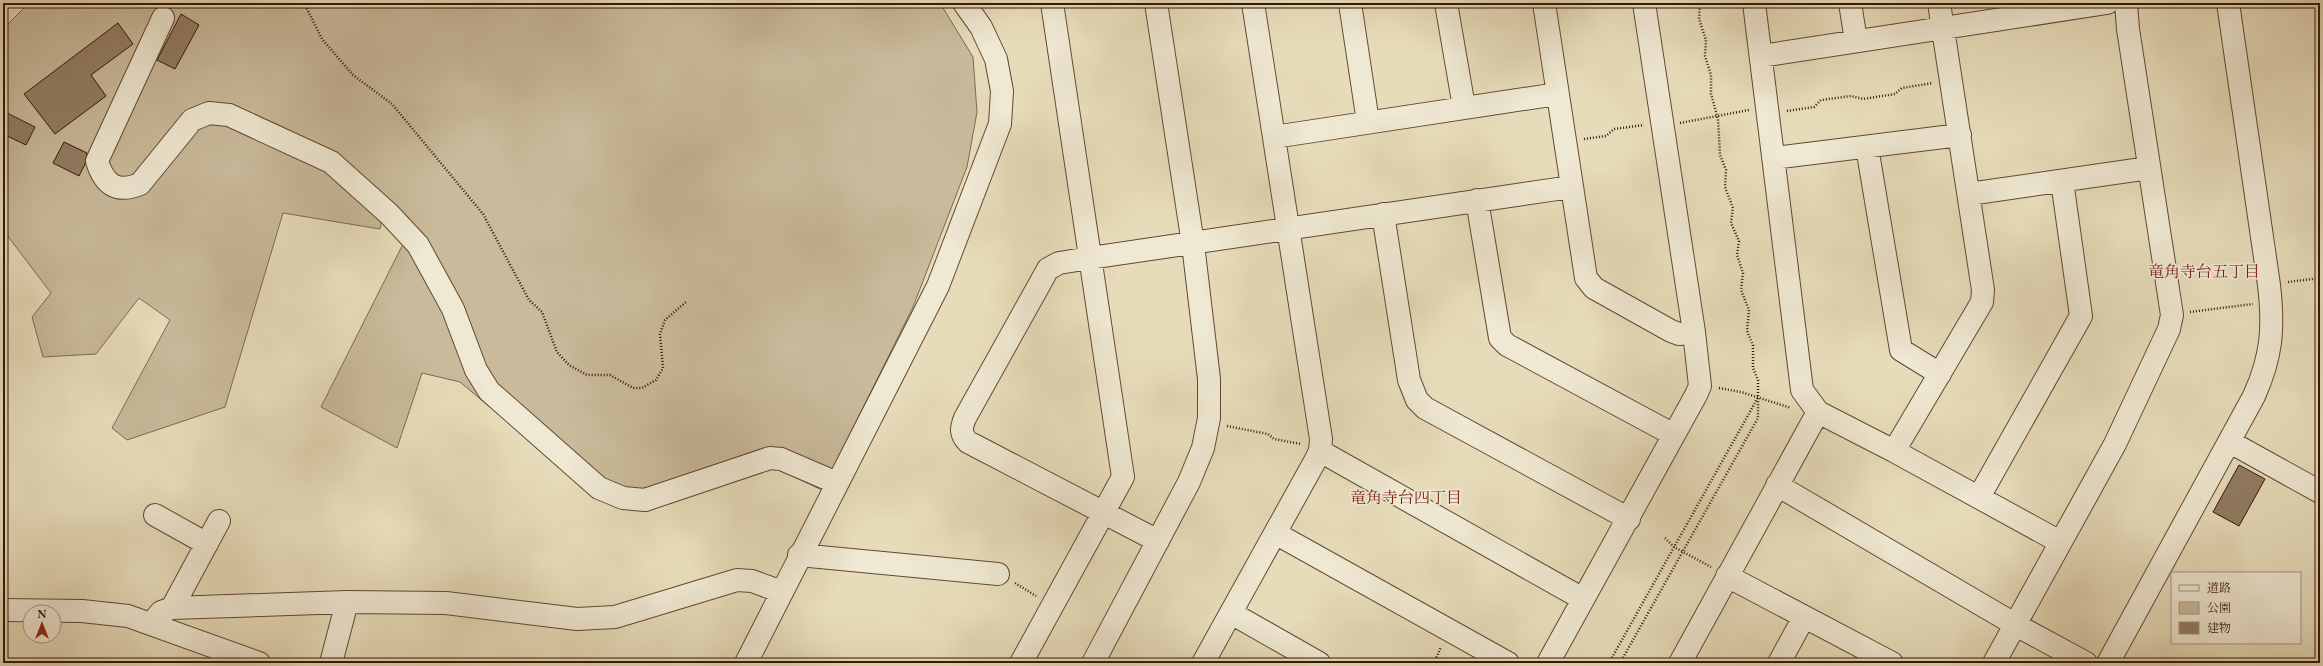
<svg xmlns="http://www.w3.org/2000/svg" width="2323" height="666" viewBox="0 0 2323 666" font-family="'EB Garamond','Noto Serif JP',serif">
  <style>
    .green { fill: #c9ba9b; stroke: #7f6850 }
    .building { fill: #927d63; stroke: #351604 }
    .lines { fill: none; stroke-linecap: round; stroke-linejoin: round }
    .minor-casing { stroke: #624832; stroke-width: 24 }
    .path { stroke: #351604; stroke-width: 2.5; stroke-dasharray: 1 2; stroke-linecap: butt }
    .minor { stroke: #efe8d2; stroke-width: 22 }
    .labels { text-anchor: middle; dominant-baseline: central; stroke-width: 3.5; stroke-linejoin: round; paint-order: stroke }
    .neighbourhood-label { font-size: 16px; fill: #7a1f14; stroke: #efe8d2 }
  </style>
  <rect width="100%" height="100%" fill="#e7dcba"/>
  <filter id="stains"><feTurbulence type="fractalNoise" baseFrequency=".005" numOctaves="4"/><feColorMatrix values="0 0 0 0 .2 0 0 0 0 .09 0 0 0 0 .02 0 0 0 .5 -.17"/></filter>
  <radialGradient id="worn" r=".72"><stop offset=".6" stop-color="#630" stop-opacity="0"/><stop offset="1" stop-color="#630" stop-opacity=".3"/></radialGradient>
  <!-- green -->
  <path class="green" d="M19,3H940L973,57L977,112L967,167L913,307L822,490L767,464L672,503L645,508L587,488L460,382L422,373L397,448L321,407L403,244L382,220L380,229L283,213L225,407L127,440L112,428L170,320L139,298L96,354L43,357L32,317L51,293L3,230V29L25,7Z"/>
  <!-- building -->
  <path class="building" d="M181,14L199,25L175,69L157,60Z
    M118,23L133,44L91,75L106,96L55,134L24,94Z
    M3,111L35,127L26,145L3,134Z
    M64,142L87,153L85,164L79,176L53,163Z
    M2239,465L2265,479L2239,526L2213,512Z"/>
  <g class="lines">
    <!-- minor casing -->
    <g class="minor-casing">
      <path id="minor" d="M1350,3L1368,122
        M1446,3L1464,107
        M1544,3L1586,278L1594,288L1671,331L1679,334L1694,332
        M1754,3L1802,390L1818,412L1894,451L2060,542
        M1850,3L1856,41
        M163,18L97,161C104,184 116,194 140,184L192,120L209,113L229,115L331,162L389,214L418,245L453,309L476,370L489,391L599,488L623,498L645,500L770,458L781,459L837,483
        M1761,56L2107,3
        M1274,137L1557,94
        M1867,147L1901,350L1940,374
        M1774,158L1960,135
        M1969,194L2149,168
        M1477,200L1500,338L1507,345L1674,435
        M1383,214L1409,380L1417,400L1425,408L1629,519
        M2230,442L2320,492
        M1320,451L1583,599
        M1894,451L1982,302L1983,290L1939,3
        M1777,485L2016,625L2086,663
        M1979,497L2081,316L2062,181
        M155,515L207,544
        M1275,533L1508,663
        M1158,541L968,442C960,434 961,428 965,418L1048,269L1059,263L1090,258L1571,187
        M799,555L998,574
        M1727,576L1892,663
        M172,608L219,521
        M3,610L82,611L128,616L259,663
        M1231,613L1319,663
        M152,623L161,612L172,608L347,602L446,603L577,619L615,617L737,580L752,581L782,592
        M331,663L347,602
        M746,663L938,286L1000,124L1002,91L996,59L981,27L964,3
        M1021,663L1123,477L1052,3
        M1093,663L1189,482L1203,448L1209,418V379L1193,244L1156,3
        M1203,663L1315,461L1320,451L1321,439L1253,3
        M1548,663L1696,395L1700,386L1694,332L1644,3
        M1680,663L1818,412
        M1779,663L1804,617
        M1994,663L2115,444L2169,329L2172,315L2128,29L2126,3
        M2108,663L2254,396C2272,356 2274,328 2269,285L2228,3"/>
    </g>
    <!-- path -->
    <path class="path" d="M304,3L322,39L353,75L392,104L483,214L529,300L542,312L557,352L569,365L587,375H610L633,388H642L656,380L663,368L660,334L665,320L687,301
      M1787,111L1814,107L1821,100L1851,96L1863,99L1895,94L1902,88L1933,83
      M1680,123L1749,110
      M1584,139L1606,136L1614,129L1644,125
      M2288,282L2320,278
      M2190,312L2253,304
      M1719,388L1741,392L1791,408
      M1227,426L1268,434L1274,439L1301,444
      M1665,538L1674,547L1711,567
      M1015,583L1036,596
      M1434,663L1441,647
      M1609,663L1751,410L1758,397V380L1753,368V345L1747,331L1749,310L1741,290L1743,273L1737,255L1739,241L1731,223L1733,208L1725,187L1726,170L1720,155L1718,119L1711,94V75L1705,56L1706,40L1699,19L1700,3
      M1620,663L1758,418V398"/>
    <!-- minor -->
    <use href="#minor" class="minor"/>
  </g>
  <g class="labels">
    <!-- neighbourhood labels -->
    <g class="neighbourhood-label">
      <text x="2204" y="271">竜角寺台五丁目</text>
      <text x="1406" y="497">竜角寺台四丁目</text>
    </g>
  </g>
  <!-- margin -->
  <rect width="2323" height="666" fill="none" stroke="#e7dcba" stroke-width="16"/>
  <rect x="4" y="4" width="2315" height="658" fill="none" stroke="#351604" stroke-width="2"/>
  <rect x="8" y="8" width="2307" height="650" fill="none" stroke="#351604"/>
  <!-- legend -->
  <rect x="2171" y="572" width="130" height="72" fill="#efe8d2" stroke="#a59480"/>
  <rect x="2179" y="585" width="20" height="6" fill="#efe8d2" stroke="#a59480"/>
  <text x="2207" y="592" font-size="12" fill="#351604">道路</text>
  <rect x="2179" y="602" width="20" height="12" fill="#c9ba9b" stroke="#a59480"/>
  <text x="2207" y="612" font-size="12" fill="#351604">公園</text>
  <rect x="2179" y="622" width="20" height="12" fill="#927d63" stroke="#a59480"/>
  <text x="2207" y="632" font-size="12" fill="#351604">建物</text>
  <!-- north arrow -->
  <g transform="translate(42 624)"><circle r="19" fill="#efe8d2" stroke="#a59480"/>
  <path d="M0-3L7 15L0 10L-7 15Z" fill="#8f2418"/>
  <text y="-6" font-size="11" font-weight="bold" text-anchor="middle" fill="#351604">N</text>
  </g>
  <rect width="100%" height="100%" filter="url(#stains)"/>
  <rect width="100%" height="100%" fill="url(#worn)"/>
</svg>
